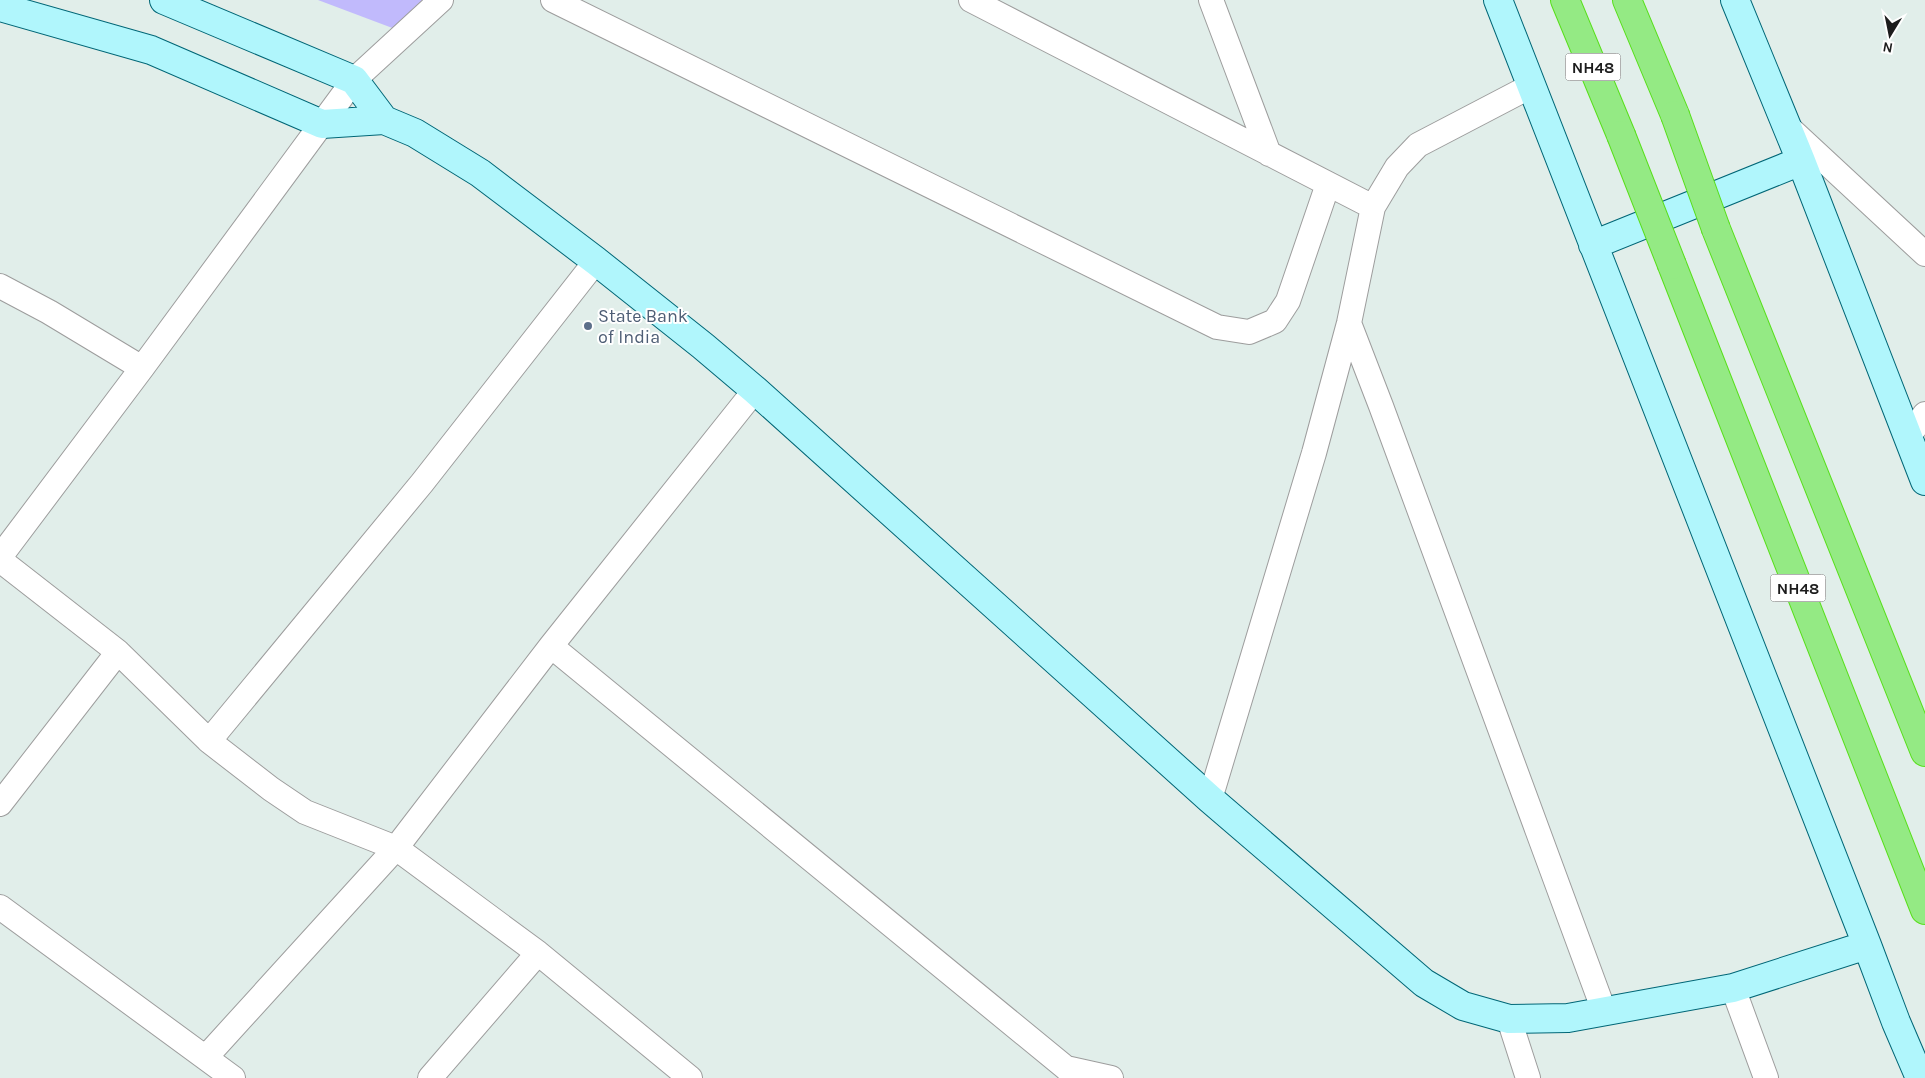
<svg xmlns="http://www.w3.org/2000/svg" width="1925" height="1078" viewBox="0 0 1925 1078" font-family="Karla,sans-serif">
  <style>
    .park { fill: #c1bafc }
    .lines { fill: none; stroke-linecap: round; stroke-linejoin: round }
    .street-casing { stroke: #9d9d9d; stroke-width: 26 }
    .secondary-casing { stroke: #006676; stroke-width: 30 }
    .highway-casing { stroke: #58df1b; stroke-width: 30 }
    .street { stroke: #fff; stroke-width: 24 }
    .secondary { stroke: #b0f6fc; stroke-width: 28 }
    .highway { stroke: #94ea84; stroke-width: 28 }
    .highway-bridge-casing { stroke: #58df1b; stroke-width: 30; stroke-linecap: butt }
    .highway-bridge { stroke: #94ea84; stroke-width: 28 }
    .service-dot { fill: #5c6f8a; stroke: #fff; stroke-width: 2 }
    .labels { text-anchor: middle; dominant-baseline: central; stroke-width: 4; stroke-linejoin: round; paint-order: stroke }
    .shield { fill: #fff; stroke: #606060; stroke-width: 1 }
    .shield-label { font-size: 16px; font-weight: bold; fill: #1c1c1c }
    .service-label { font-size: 18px; fill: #4e5e75; stroke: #fff; text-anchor: start }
  </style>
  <rect width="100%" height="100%" fill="#e1eeea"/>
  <!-- park -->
  <path class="park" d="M318,0H434L395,29Z"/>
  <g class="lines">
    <!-- street casing -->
    <g class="street-casing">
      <path id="street" d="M553,0L1217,327L1249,332L1275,321L1288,301L1328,184
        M971,0L1373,207
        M1211,0L1269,154
        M1787,126L1925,254
        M0,286L49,312L142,368
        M1349,323L1381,406L1604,1011
        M1908,437L1925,414
        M0,557L142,368L354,80L441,0
        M0,560L118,652L209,741L271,789L305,812L396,848L538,953L690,1078
        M551,646L1066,1068L1076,1078
        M209,741L422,483L596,261
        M1210,799L1314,453L1349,323L1373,207L1397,167L1418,145L1531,86
        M0,804L118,652
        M0,907L233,1078
        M1733,988L1766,1078
        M1509,1019L1528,1078
        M206,1057L396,848L551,646L755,390
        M1066,1068L1111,1078
        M430,1078L538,953"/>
    </g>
    <!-- secondary casing -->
    <g class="secondary-casing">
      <path id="secondary" d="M164,0L354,80L384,120
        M1498,0L1867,945L1896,1022L1920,1078
        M1735,0L1801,161L1925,481
        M0,7L151,50L322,124L384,120L415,133L480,173L596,261L703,346L755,390L1210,799L1424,983L1463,1006L1509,1019L1568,1018L1733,988L1867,945
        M1593,245L1801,161"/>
    </g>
    <!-- highway casing -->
    <g class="highway-casing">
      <path id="highway" d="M1565,0L1621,135
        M1627,0L1675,115
        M1716,229L1925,752
        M1672,265L1925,910"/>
    </g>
    <!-- street -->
    <use href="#street" class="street"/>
    <!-- secondary -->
    <use href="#secondary" class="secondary"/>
    <!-- highway -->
    <use href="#highway" class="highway"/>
    <!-- highway-bridge casing -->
    <g class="highway-bridge-casing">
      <path id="highway-bridge" d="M1675,115L1716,229
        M1621,135L1672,265"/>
    </g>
    <!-- highway-bridge -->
    <use href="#highway-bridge" class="highway-bridge"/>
  </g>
  <!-- markers -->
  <circle class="service-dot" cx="588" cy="326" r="5"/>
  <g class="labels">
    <!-- shield labels -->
    <g class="shield">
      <rect x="1565.5" y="53.5" width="55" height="27" rx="4"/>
      <rect x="1770.5" y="574.5" width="55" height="27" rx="4"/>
    </g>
    <g class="shield-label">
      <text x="1593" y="67">NH48</text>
      <text x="1798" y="588">NH48</text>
    </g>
    <!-- service labels -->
    <g class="service-label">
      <text x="598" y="316">State Bank<tspan x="598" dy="21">of India</tspan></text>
    </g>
  </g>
  <!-- north arrow -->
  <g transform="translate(1890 35) rotate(190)" stroke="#ffffff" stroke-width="4" paint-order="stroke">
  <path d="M0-4L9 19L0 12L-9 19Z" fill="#1c1c1c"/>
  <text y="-8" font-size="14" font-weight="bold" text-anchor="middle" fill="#1c1c1c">N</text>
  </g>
</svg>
